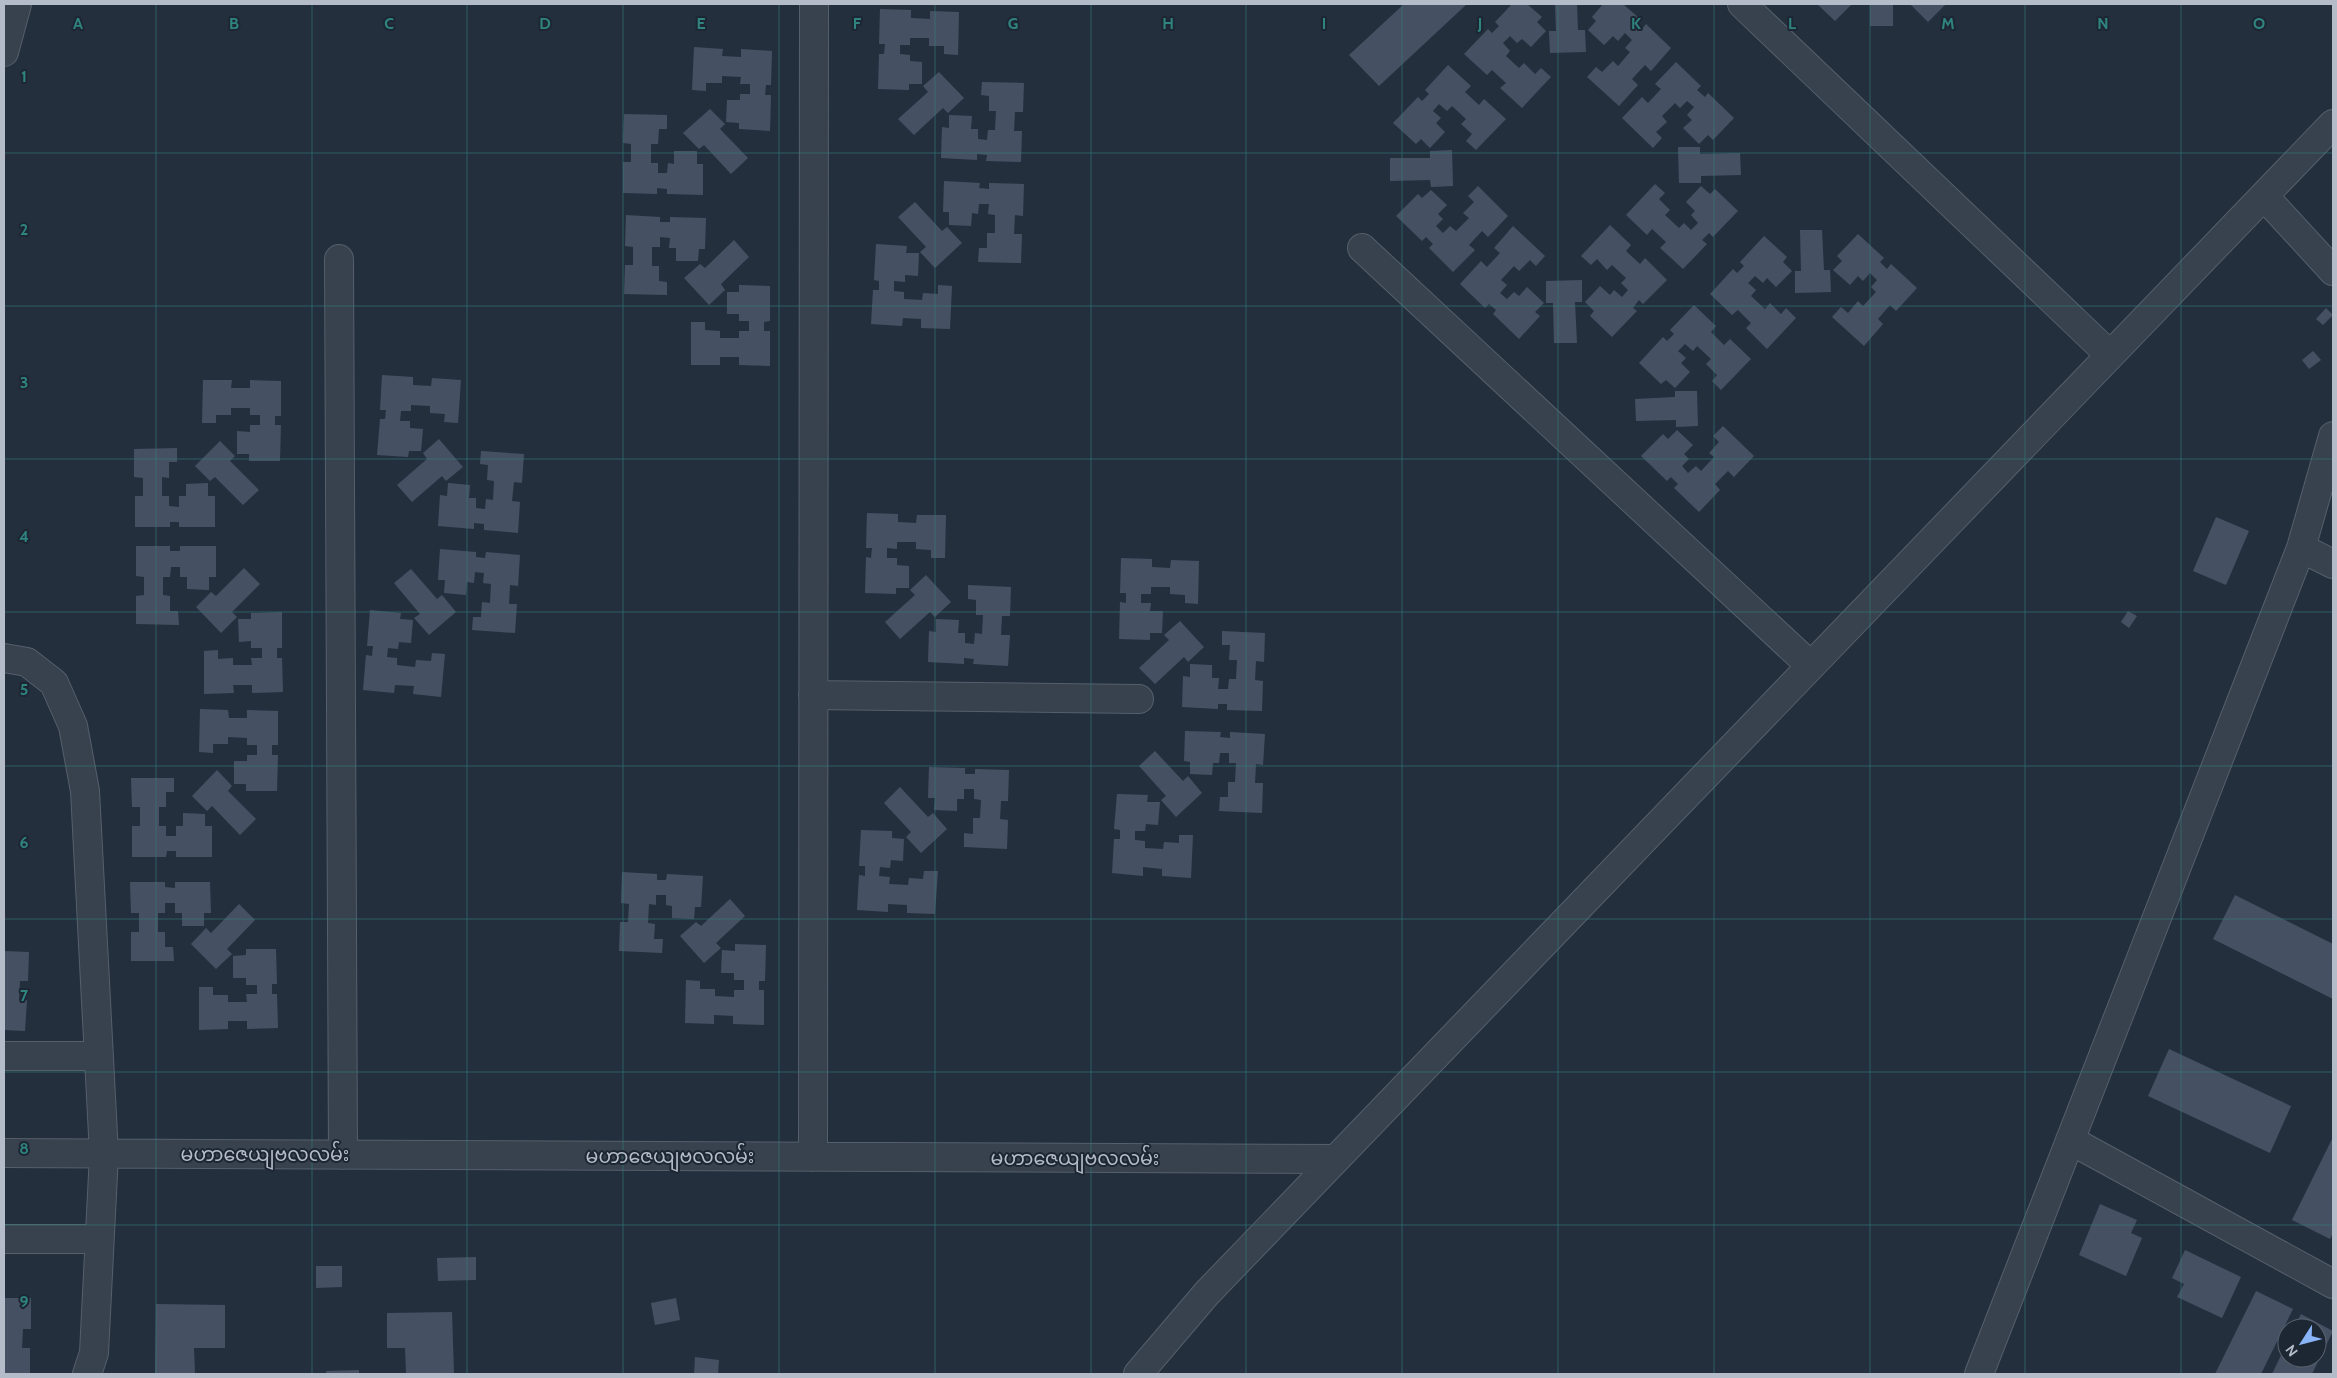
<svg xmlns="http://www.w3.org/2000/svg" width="2337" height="1378" viewBox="0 0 2337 1378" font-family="Cabin,'Noto Sans Myanmar',sans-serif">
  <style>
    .building { fill: #455162 }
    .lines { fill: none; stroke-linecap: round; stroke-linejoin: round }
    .minor-casing { stroke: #565f6c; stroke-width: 30 }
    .minor { stroke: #38414e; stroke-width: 28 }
    .grid { fill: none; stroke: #308480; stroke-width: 1; stroke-opacity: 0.55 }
    .labels { text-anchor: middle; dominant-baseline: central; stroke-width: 4; stroke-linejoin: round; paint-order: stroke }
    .street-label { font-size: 19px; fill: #b4bcc9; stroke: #1d2633 }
    .grid-label { font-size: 16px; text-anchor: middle; font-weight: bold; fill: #308480; stroke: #1d2633; stroke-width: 4; stroke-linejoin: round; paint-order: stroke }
  </style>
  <rect width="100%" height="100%" fill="#242f3e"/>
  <!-- building -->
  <path class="building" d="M1404,4H1467L1379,86L1349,55Z
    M1512,4H1527L1542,17L1537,22L1546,31L1531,47L1522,39L1517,43L1510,36L1503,43L1510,51L1506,56L1519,68L1524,63L1535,74L1541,68L1551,77L1522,108L1500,88L1506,83L1492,70L1487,75L1464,54L1488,29L1492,33L1499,26L1495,22Z
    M1555,4H1577L1578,30H1585L1586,52L1550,53L1549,31H1556Z
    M1603,4H1623L1639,18L1635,22L1642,29L1646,24L1671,48L1651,71L1645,65L1632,79L1638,85L1619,106L1587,77L1596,67L1602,72L1613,61L1618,66L1630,52L1625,48L1632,40L1625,33L1618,41L1613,36L1604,45L1588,30L1596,21L1592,17Z
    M1817,4H1852L1835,21Z
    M1870,4H1893V26H1870Z
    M1910,4H1946L1928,22Z
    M880,9L911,10V18L930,19V11L959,12L958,55L944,54V46H929V38H910V45H900V54L910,55V61L922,62V84H909V90L878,89L879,54H884L885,44H879Z
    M694,47L723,49L722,56L741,57V49L772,51L771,85H766L765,95H771L770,131L739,129V123L726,122L727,100H740V94H750V84H740L741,77L722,76V83H706V91L692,90Z
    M1676,62L1701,86L1697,90L1705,97L1708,93L1734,118L1713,140L1708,135L1699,144L1683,128L1692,120L1687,115L1694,107L1687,101L1680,108L1675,103L1662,116L1667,122L1656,132L1662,138L1653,148L1622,118L1642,97L1648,103L1661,89L1655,84Z
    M1448,65L1471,86L1465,92L1479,105L1484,99L1506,119L1476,150L1466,141L1472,134L1461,124L1466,119L1452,106L1447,111L1439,104L1433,111L1441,118L1436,123L1445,132L1430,148L1421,139L1416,144L1393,123L1418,97L1422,101L1429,94L1425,90Z
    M939,72L964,98L948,113L943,108L914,135L898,119L928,92L923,86Z
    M982,82L1024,83L1023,112H1015L1014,131H1022L1021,162L986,161L987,155L977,154V160L941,158L942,127L949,128V115L972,116L971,129H978V139L987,140L988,130H995L996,111H989V96L981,95Z
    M710,109L725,124L720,129L748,158L731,174L704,145L699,149L683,133Z
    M624,114L667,115V129H659L658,144H651V163H658V173H667L668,163L674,164V151H697V164H703V195L667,194V189L657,188V194L623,193V162H631V144L623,143Z
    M1678,147H1700V154L1740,153L1741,175L1701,176V183H1679Z
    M1452,150L1453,186L1431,187L1430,180L1390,181V158H1430V151Z
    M944,181L980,183L979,188L989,189V183L1024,184L1023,216L1015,215L1014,234H1022L1021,263L978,262L979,248H987V233H995V215L988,214L989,204H979L978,214L972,213L971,226L949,225V212H943Z
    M1655,184L1665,193L1659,199L1670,210L1665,215L1679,228L1684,223L1691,230L1698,223L1691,215L1695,211L1686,202L1701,186L1710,194L1715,189L1738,211L1713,237L1709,233L1702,240L1707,244L1683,269L1660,248L1666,242L1652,229L1647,235L1626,215Z
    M1478,186L1508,216L1488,237L1482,231L1469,245L1475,250L1453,272L1429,248L1433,244L1426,237L1422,241L1396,216L1418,194L1422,198L1431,190L1447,205L1438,214L1443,219L1436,226L1443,233L1450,226L1456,231L1469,218L1463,213L1474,202L1468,196Z
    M915,202L942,231L947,227L962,243L935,268L920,252L926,247L898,217Z
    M626,215L660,217V222H670V217L706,218L705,249H699L698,261H676V248H669L670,238L660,237V247H652V266H659V281L667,282V295L624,294L625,265H633V247L625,246Z
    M1610,225L1631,245L1626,251L1640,264L1645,258L1667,280L1643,304L1639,300L1633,308L1637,311L1612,337L1590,316L1594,311L1585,302L1600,286L1610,295L1614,290L1622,297L1628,290L1621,283L1626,278L1612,265L1607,270L1597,259L1591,265L1581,256Z
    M1513,226L1545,256L1536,266L1530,260L1519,271L1514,266L1501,280L1507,285L1500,293L1507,299L1514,292L1519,296L1527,287L1544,303L1535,312L1540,316L1519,339L1493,314L1496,310L1489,304L1485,308L1460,284L1481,261L1487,267L1500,253L1494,248Z
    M1800,230H1822L1824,270H1830L1831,292L1795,293V271H1801Z
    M1858,234L1884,258L1880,262L1887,269L1891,264L1917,288L1896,311L1890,305L1878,319L1883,324L1864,346L1832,317L1841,307L1848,313L1858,301L1863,306L1876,292L1871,287L1877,280L1870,273L1863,281L1858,276L1850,285L1833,270L1842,261L1837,256Z
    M1764,236L1787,257L1783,262L1792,271L1776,287L1767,278L1763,283L1755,276L1748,283L1756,290L1751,296L1765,309L1770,303L1781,314L1786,308L1796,318L1767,349L1746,328L1751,323L1738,310L1732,315L1710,294L1733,269L1737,273L1744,266L1740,262Z
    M734,240L749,257L721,284L725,290L709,305L684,278L700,264L705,268Z
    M876,244L907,246L906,253H919L918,276L905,275V282L894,281V291L904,292V299L922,300L923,293L938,294V285L952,286L950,329L921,328V319L903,318L902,326L871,324L873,290H879V281L874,280Z
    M1582,280V302H1575L1577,343H1554L1553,303H1546V281Z
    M739,285L770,286V321L764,322V331H770V366L739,365V357H720V365H691V322H705V330L720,331V338H739V331H749V321H739V314H727V292H739Z
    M1694,305L1716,326L1711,332L1724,345L1730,339L1751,359L1721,390L1712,381L1717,375L1706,364L1711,359L1697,346L1693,351L1685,344L1678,351L1686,358L1681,363L1690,372L1675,388L1666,380L1661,384L1639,363L1663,337L1667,341L1674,334L1670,330Z
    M2326,308L2333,315L2323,325L2316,319Z
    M2313,351L2321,360L2309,369L2302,360Z
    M382,375L413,377V385L431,386L432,378L461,380L458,423L444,422L445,414L430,413V406L411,405V411H401L400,421H410V428L423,429L421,451H409L408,457L377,455L380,419H385L386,410H380Z
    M203,380H232L231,388H250V380L281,381V416H275V425H281L280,461H249V454H237V431L250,432V425H260V415H250V408H231V415H216V423H202Z
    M1675,391H1697L1698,426L1676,427V420L1636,421L1635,399L1675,397Z
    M1723,426L1754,456L1734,477L1728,471L1715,484L1720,490L1699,512L1674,488L1678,484L1671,477L1667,481L1641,456L1663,434L1668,439L1677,430L1693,445L1684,454L1689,459L1682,466L1688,473L1696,466L1701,471L1714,457L1709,453L1719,442L1713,436Z
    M439,439L463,467L446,481L442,476L412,502L397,485L427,459L423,453Z
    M220,441L235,456L230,461L259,490L243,505L215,477L210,481L195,466Z
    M177,448V462H169V478L162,477V496H169V506L179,507V496H186V484L208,483V496H215V527H179V522H170V527H135V496H143V478L134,477V449Z
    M481,451L524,454L522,483L514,482L512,501L520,502L518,533L484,530V524L474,523V529L438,526L440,495L447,496L448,483L470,485L469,498H476V508L485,509L486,499L493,500L494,481L487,480L488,465L480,464Z
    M867,513L898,514V522L916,523L917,515H946L945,558H931V550L916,549V542H897V549L887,548V558H897V565L909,566V588H896V594L865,593L866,557L871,558L872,548H866Z
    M2216,517L2249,531L2226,585L2193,571Z
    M136,546H170V551H180V546H216V577H209V590L187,589V577H180V567H171L170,577H163V595L170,596V611H178L179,625L136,624V596L144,595V577L136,576Z
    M440,549L476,552V557L485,558L486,552L520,555L518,586L510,585L509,604H517L515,633L472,630L473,617H481L482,602L490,603L491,584L483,583L484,573L475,572L474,583L467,582L466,595L444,593L445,580H438Z
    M1121,558L1152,559V567L1170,568L1171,560L1199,561L1198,604L1185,603V595L1170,594V587H1151V594H1141V603H1151L1150,611H1163L1162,633H1150V640L1119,639L1120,602L1126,603V593H1120Z
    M244,568L260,584L232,612L237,617L221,633L196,607L211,592L216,596Z
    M411,569L437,599L442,595L456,612L429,635L414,618L420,614L394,583Z
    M926,575L951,602L935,617L930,612L900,639L885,622L915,595L910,590Z
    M968,585L1011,587L1010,616H1002L1001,635H1010L1008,666L973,664L974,659L964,658V664L928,662L929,631L936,632V619L959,620L958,633H965V643L974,644L975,633L982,634L983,615H976V600L968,599Z
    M370,610L401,613L400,619L413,620L411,643L399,642L398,649L388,648L387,657L397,658V665L415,667L416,660L431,661L432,653L445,654L441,697L413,694L414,686L395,685L394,693L363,690L366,655L372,656L373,646H367Z
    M2128,611L2137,616L2129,628L2121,622Z
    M282,612V648H277V658H282L283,692L252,693V685H233L234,693L204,694V651L218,650V659L233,658V665H252L251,658H262V648H251V641L239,642L238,619H251V613Z
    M1180,621L1204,647L1188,662L1184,657L1155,684L1139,668L1169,640L1164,635Z
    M1222,631L1265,633L1264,662L1256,661L1255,680L1263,681L1262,711L1227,710V704H1218V709L1182,707L1183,676L1190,677V664L1212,665V678H1219L1218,689H1228L1229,679H1236L1237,660H1229L1230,645H1222Z
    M200,709L228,710L229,718H247V710L278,711V745H272V755H278L277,791H246V784H234V761H247V755H257V745H247V738L228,737V744H213V753L199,752Z
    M1185,731L1221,732L1220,737L1230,738V732L1265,734L1263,765L1256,764L1255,783H1263L1262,813L1219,811L1220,797H1228V782H1235L1236,763H1229V753H1220L1219,763H1213L1212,775L1190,774V762L1184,761Z
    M1155,751L1183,781L1188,776L1202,793L1176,817L1161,800L1166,796L1139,766Z
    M929,767L965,768V774H975V769L1009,770L1008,801H1001L1000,819L1008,820L1007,849L964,847V833L973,834V818H980L981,800L974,799V789H964V799H957V811L934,810L935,798H928Z
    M217,770L232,786L228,791L256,819L240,835L212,806L207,811L192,796Z
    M131,778H174V792H166V807H159V826H166V836H176V826H183V813L205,814V826H212V857H176V851H167L166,857H132V826H140V807H132Z
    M900,787L928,817L933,813L947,829L921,853L906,837L911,832L884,803Z
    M1117,794L1148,795L1147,802H1160L1158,825L1146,824L1145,831H1135V840L1145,841V848L1163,849L1164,842L1179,843V835H1193L1191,878L1162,876V869L1143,867V876L1112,873L1114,839H1120V830L1114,829Z
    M861,830L892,831V838L904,839L903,861L891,860L890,868L880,867L879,876L890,877L889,884L908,885L909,878L923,879L924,871H938L935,914L907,913V905L888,904V912L857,910L859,875L865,876V866H859Z
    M622,872L657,874V880H666L667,874L703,876L701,907H695L694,919L672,918V906L666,905V895H656V905L649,904L648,923L655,924L654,939H663L662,953L619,951L620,922H628L629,904L621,903Z
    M130,882H165V887L175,888V882H210L211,913H204V926H182V913H175V903H165V913H158V932H165V947H173L174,961H131V932H139V913H131Z
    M2235,895L2333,944V999L2213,939Z
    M730,899L745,916L716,943L721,948L704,963L680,936L696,922L701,926Z
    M239,904L255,920L227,949L232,954L216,969L191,944L206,928L211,933Z
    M735,944L766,945L765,981H759V990H764V1025L733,1024V1016L714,1015V1024L685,1023L686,980L700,981V989H715V996L734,997V990H744V980H734V973H721L722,950L735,951Z
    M246,949H276L277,984H272V994H277L278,1028L247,1029V1021H228V1029L199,1030V987H213V995H228V1002H247L246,994H257V985H246V978H233V956L246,955Z
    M4,951L29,952L28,981H20L19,1000H27L25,1031L4,1030Z
    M2169,1049L2291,1106L2270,1153L2148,1096Z
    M2333,1137V1233L2330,1239L2292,1220Z
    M2100,1204L2137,1220L2131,1233L2142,1238L2126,1276L2079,1255Z
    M2185,1250L2241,1277L2222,1318L2177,1297L2184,1284L2172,1278Z
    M476,1257V1280L438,1281L437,1258Z
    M316,1266H342V1287L316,1288Z
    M2256,1291L2293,1309L2261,1374H2215Z
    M4,1298H31V1329H23L22,1348H30V1374H4Z
    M676,1298L680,1320L655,1325L651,1303Z
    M156,1304L225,1305V1348H194L195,1374H155Z
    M452,1312L454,1374H406L405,1348H387V1313Z
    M2301,1314L2333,1331L2312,1374H2272L2287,1343V1358H2317V1328H2294Z
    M695,1357L719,1360L718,1374H694Z
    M359,1370V1374H327L326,1371Z"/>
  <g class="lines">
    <!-- minor casing -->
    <g class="minor-casing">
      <path id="minor" d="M1742,4L2110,355
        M4,52L17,4
        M2264,196L2333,271
        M1362,248L1811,666
        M339,259L343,1155
        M2333,436L2301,548L2333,564
        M4,658L27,662L54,683L73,726L85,791L104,1154L94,1353L87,1374
        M813,695L1139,699
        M4,1056H99
        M2070,1140L2333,1284
        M4,1153L1336,1159
        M813,1157L814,4
        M4,1239H99
        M1138,1374L1207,1293L2333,124
        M1979,1374L2301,548"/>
    </g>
    <!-- minor -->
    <use href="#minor" class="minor"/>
  </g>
  <!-- grid -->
  <path class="grid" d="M156,4V1374M312,4V1374M467,4V1374M623,4V1374M779,4V1374M935,4V1374M1091,4V1374M1246,4V1374M1402,4V1374M1558,4V1374M1714,4V1374M1870,4V1374M2025,4V1374M2181,4V1374M4,153H2333M4,306H2333M4,459H2333M4,612H2333M4,766H2333M4,919H2333M4,1072H2333M4,1225H2333"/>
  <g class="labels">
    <!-- street labels -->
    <g class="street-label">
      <text x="265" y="1154">မဟာဇေယျဗလလမ်း</text>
      <text x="670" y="1156">မဟာဇေယျဗလလမ်း</text>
      <text x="1075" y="1158">မဟာဇေယျဗလလမ်း</text>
    </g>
  </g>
  <g class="grid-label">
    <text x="78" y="29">A</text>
    <text x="234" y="29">B</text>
    <text x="389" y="29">C</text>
    <text x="545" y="29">D</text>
    <text x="701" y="29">E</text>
    <text x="857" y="29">F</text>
    <text x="1013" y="29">G</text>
    <text x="1168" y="29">H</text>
    <text x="1324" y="29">I</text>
    <text x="1480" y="29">J</text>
    <text x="1636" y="29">K</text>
    <text x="1792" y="29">L</text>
    <text x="1948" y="29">M</text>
    <text x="2103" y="29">N</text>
    <text x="2259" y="29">O</text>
    <text x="24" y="82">1</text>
    <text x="24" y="235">2</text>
    <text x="24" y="388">3</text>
    <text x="24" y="542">4</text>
    <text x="24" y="695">5</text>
    <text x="24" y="848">6</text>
    <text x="24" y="1001">7</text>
    <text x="24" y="1154">8</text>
    <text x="24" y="1307">9</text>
  </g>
  <!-- border -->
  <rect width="2337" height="1378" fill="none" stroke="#b4bcc9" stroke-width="10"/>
  <!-- north arrow -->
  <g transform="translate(2302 1343) rotate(234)"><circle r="24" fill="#1d2633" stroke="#59626f"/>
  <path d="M0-4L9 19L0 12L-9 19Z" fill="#8ab4f8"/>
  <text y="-8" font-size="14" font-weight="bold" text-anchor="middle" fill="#b4bcc9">N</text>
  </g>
</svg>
